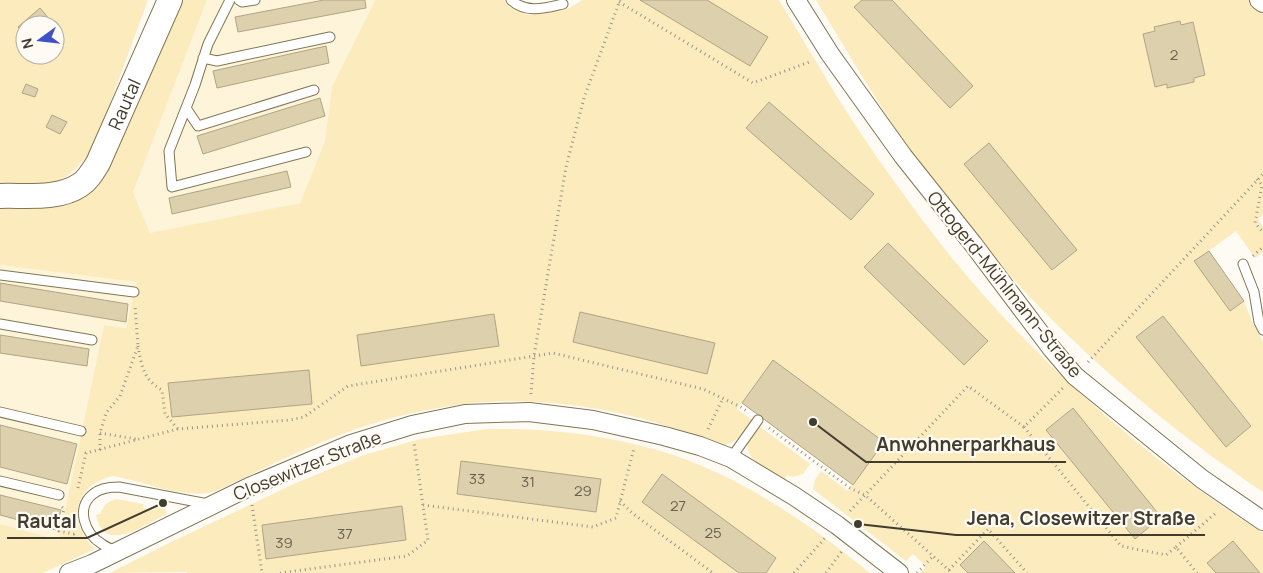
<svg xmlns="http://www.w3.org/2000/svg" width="1263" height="573" viewBox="0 0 1263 573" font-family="Manrope,sans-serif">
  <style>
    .built { fill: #fdf4da }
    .green { fill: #fbebbd; fill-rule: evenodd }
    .building { fill: #dcd0ad; stroke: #b0a482 }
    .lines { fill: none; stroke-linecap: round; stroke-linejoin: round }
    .lane-casing { stroke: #817655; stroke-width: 11 }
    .street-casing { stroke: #817655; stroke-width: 20 }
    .secondary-casing { stroke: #817655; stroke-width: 26 }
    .path { stroke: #99958b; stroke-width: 3; stroke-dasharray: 1 4; stroke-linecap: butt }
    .lane { stroke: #fff; stroke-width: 9 }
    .street { stroke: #fff; stroke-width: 18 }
    .secondary { stroke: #fff; stroke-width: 24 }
    .labels { text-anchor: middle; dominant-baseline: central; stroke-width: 4.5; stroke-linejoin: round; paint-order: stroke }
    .number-label { font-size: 15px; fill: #68614e }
    .street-label { font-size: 18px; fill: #413c2e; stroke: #fefbf4 }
    .leader { fill: none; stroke: #413c2e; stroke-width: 2 }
    .callout-dot { fill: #413c2e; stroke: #fefbf4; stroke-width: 2 }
    .callout-label { font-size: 19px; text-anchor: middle; font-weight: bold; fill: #413c2e; stroke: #fefbf4; stroke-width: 4.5; stroke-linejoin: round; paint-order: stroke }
  </style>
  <rect width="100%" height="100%" fill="#fefbf4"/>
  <!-- built -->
  <path class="built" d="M207,0H375L332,87L325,141L300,203L150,233L133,192Z
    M0,265L137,282L126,328L104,325L59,540L0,524Z"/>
  <!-- green -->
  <path class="green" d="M0,0H148L92,152L68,176L53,183L0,185ZM25,25H55V55H25Z
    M177,0H207L133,192L150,233L300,203L325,141L332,87L375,0H504L508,6L528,15L570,8L582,0H640L750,66L768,37L707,0H779C800,34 820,69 841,103C863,138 887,172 912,206C1002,331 1132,451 1263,533V573H1260L1233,541L1208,563L1216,573H1015L984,542L960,565L968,573H920L926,566L913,554L906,561L813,489L815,480L821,471L848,491L884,442L773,360L737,409L752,420C743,433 737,443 722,446C650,415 564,397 486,402C442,405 397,415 356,429C307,446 261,470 214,492C180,499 147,482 113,476C74,485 66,522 95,549L43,573H0V524L59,540L104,325L126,328L137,282L0,265V205L77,198ZM769,102L874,194L852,220L746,128ZM888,243L988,341L964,365L865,267ZM580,312L714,343L707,374L573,342ZM494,314L499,345L361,366L357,335ZM169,384L312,404L172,417ZM1072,408L1161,517L1135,539L1046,430Z
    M816,0H862L854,7L950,108L973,86L892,0H1250L1263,11V215L1258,219L1263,227V252L1255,258L1236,231L1195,261L1230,311L1244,301L1253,324L1263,341V492C1135,406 1021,302 930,178C888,121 852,60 816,0ZM1180,21L1181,25L1193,22L1205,75L1194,78V82L1168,88L1167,84L1155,87L1143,34L1155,31L1154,27ZM989,143L1076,250L1053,270L964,163ZM1163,316L1251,425L1226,447L1137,337Z
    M759,426L810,464L803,474L793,477L787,475L785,479C761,465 731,455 759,426Z
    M487,429C544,428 602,434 657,450C736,473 806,521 870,573H766L776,558L662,474L642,502L739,573H187L186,572L110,573L165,545L296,483L364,455L420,439ZM461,461L600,479L596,512L457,494ZM401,506L406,540L266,559L262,525Z
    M116,499L143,504V508L155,510L156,506L165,507L167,514C145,524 103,556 96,515L100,514C104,505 107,502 116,499Z"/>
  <!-- building -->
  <path class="building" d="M324,0H365L366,8L238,32L235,17Z
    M640,0H707L768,37L750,66Z
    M862,0H892L973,86L950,108L854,7Z
    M40,8L50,20L44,25H25V36L18,27Z
    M1180,21L1181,25L1193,22L1205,75L1194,78V82L1167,88V84L1155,87L1143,34L1155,31L1154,27Z
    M326,46L329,63L217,88L213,71Z
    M26,84L38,89L35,97L22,93Z
    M320,98L325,116L203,154L197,136Z
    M769,102L874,194L851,220L746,128Z
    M52,115L67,122L60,134L46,127Z
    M989,143L1077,250L1052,270L964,164Z
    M287,171L291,187L172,214L169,198Z
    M888,243L988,341L964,365L864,267Z
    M1209,251L1244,301L1230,311L1194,261Z
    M0,283L128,304L126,322L0,301Z
    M580,312L715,343L707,374L573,342Z
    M494,314L499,346L361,366L357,335Z
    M1163,316L1251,426L1226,447L1136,337Z
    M0,335L89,349L87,366L0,353Z
    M773,360L884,442L853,485L742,403Z
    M309,370L312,404L172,417L168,383Z
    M1073,408L1161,517L1135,539L1046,430Z
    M0,425L77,444L67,484L0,467Z
    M461,461L601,479L596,512L457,494Z
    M662,474L776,558L766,573H739L642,502Z
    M0,495L61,510L56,530L0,515Z
    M402,506L406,540L266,559L262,525Z
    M984,541L1015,573H968L960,565Z
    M1233,541L1260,573H1216L1207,563Z"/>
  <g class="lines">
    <!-- lane casing -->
    <g class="lane-casing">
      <path id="lane" d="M230,0L208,44L195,85L169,151L172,187L306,152
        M239,0L242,2L255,0
        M511,0C527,14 545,8 563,4
        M203,58L217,61L330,37
        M186,108L198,126L314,90
        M1243,264L1254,292L1259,322L1263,330
        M0,275L134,292
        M0,324L92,340
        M0,412L81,431
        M731,458L758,420
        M0,481L59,495
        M116,551C111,549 106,547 102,544C85,534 75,508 93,494C100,488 111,487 119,487L208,504"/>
    </g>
    <!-- street casing -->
    <g class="street-casing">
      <path id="street" d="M796,0L830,54L903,156L973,244L1052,349L1075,376L1202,479L1263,521
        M1259,0L1263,3
        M69,573L92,564L249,487L351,444L412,425L465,414L529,412L593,420L664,436L700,446L731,458L794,496L837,525L899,573"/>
    </g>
    <!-- secondary casing -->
    <g class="secondary-casing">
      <g id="secondary">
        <path id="s1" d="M0,196C25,195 58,200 80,185C88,180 93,171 98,163L170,0"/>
      </g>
    </g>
    <!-- path -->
    <path class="path" d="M619,2L753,83L812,61
      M1257,179L1262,185L1255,223L1263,232
      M1253,256L1263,247
      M138,346C142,367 143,379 162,390L165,414L178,429
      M1088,362L1263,174
      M531,394L534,356L566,167L584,98L620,0
      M1024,427L1121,546L1166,555L1176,547L1197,573
      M769,428L850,488L865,495L952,573
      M708,429L723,398
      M100,433L136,439
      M100,450V433L106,413L120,396L138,346L135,305
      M78,488L86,453L178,429L290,420L304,417L348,386L553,353L703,389L739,406L748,412
      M620,501L632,513L713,573
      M252,505L262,573
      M423,505L593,527L616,518L634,448
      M62,507L64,509L59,531L74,534L75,533
      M850,511L968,386L1024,427L1063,388
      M1176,547L1217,512
      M949,570L988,529L1027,573
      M280,573L407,556L428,540L414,443
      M794,573L825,538
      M826,573L842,551
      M917,573L934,555"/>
    <!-- lane -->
    <use href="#lane" class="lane"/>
    <!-- street -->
    <use href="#street" class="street"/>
    <!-- secondary -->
    <use href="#secondary" class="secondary"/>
  </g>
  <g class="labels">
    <!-- number labels -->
    <g class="number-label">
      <text x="1174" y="54">2</text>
      <text x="477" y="478">33</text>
      <text x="528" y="481">31</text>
      <text x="583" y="490">29</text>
      <text x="678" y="505">27</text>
      <text x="713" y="532">25</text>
      <text x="345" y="533">37</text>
      <text x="284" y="542">39</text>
    </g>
    <!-- street labels -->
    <g class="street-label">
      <text stroke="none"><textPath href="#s1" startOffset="175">Rautal</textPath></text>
      <text transform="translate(1005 284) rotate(51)">Ottogerd-Mühlmann-Straße</text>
      <text transform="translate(307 465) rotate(-22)">Closewitzer Straße</text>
    </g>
  </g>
  <!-- callouts -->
  <path class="leader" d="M813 422L866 462H1066M858 524L956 535H1205M163 503L87 538H7"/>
  <g class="callout-dot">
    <circle cx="813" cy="422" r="5"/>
    <circle cx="858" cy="524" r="5"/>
    <circle cx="163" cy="503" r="5"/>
  </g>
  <g class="callout-label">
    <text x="966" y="451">Anwohnerparkhaus</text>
    <text x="1081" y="525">Jena, Closewitzer Straße</text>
    <text x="47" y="528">Rautal</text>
  </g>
  <!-- north arrow -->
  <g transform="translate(40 40) rotate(255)"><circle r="24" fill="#fefbf4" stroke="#b2afa5"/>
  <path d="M0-4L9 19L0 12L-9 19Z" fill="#4052c6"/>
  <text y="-8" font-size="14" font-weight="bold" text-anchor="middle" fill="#413c2e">N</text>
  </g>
</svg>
